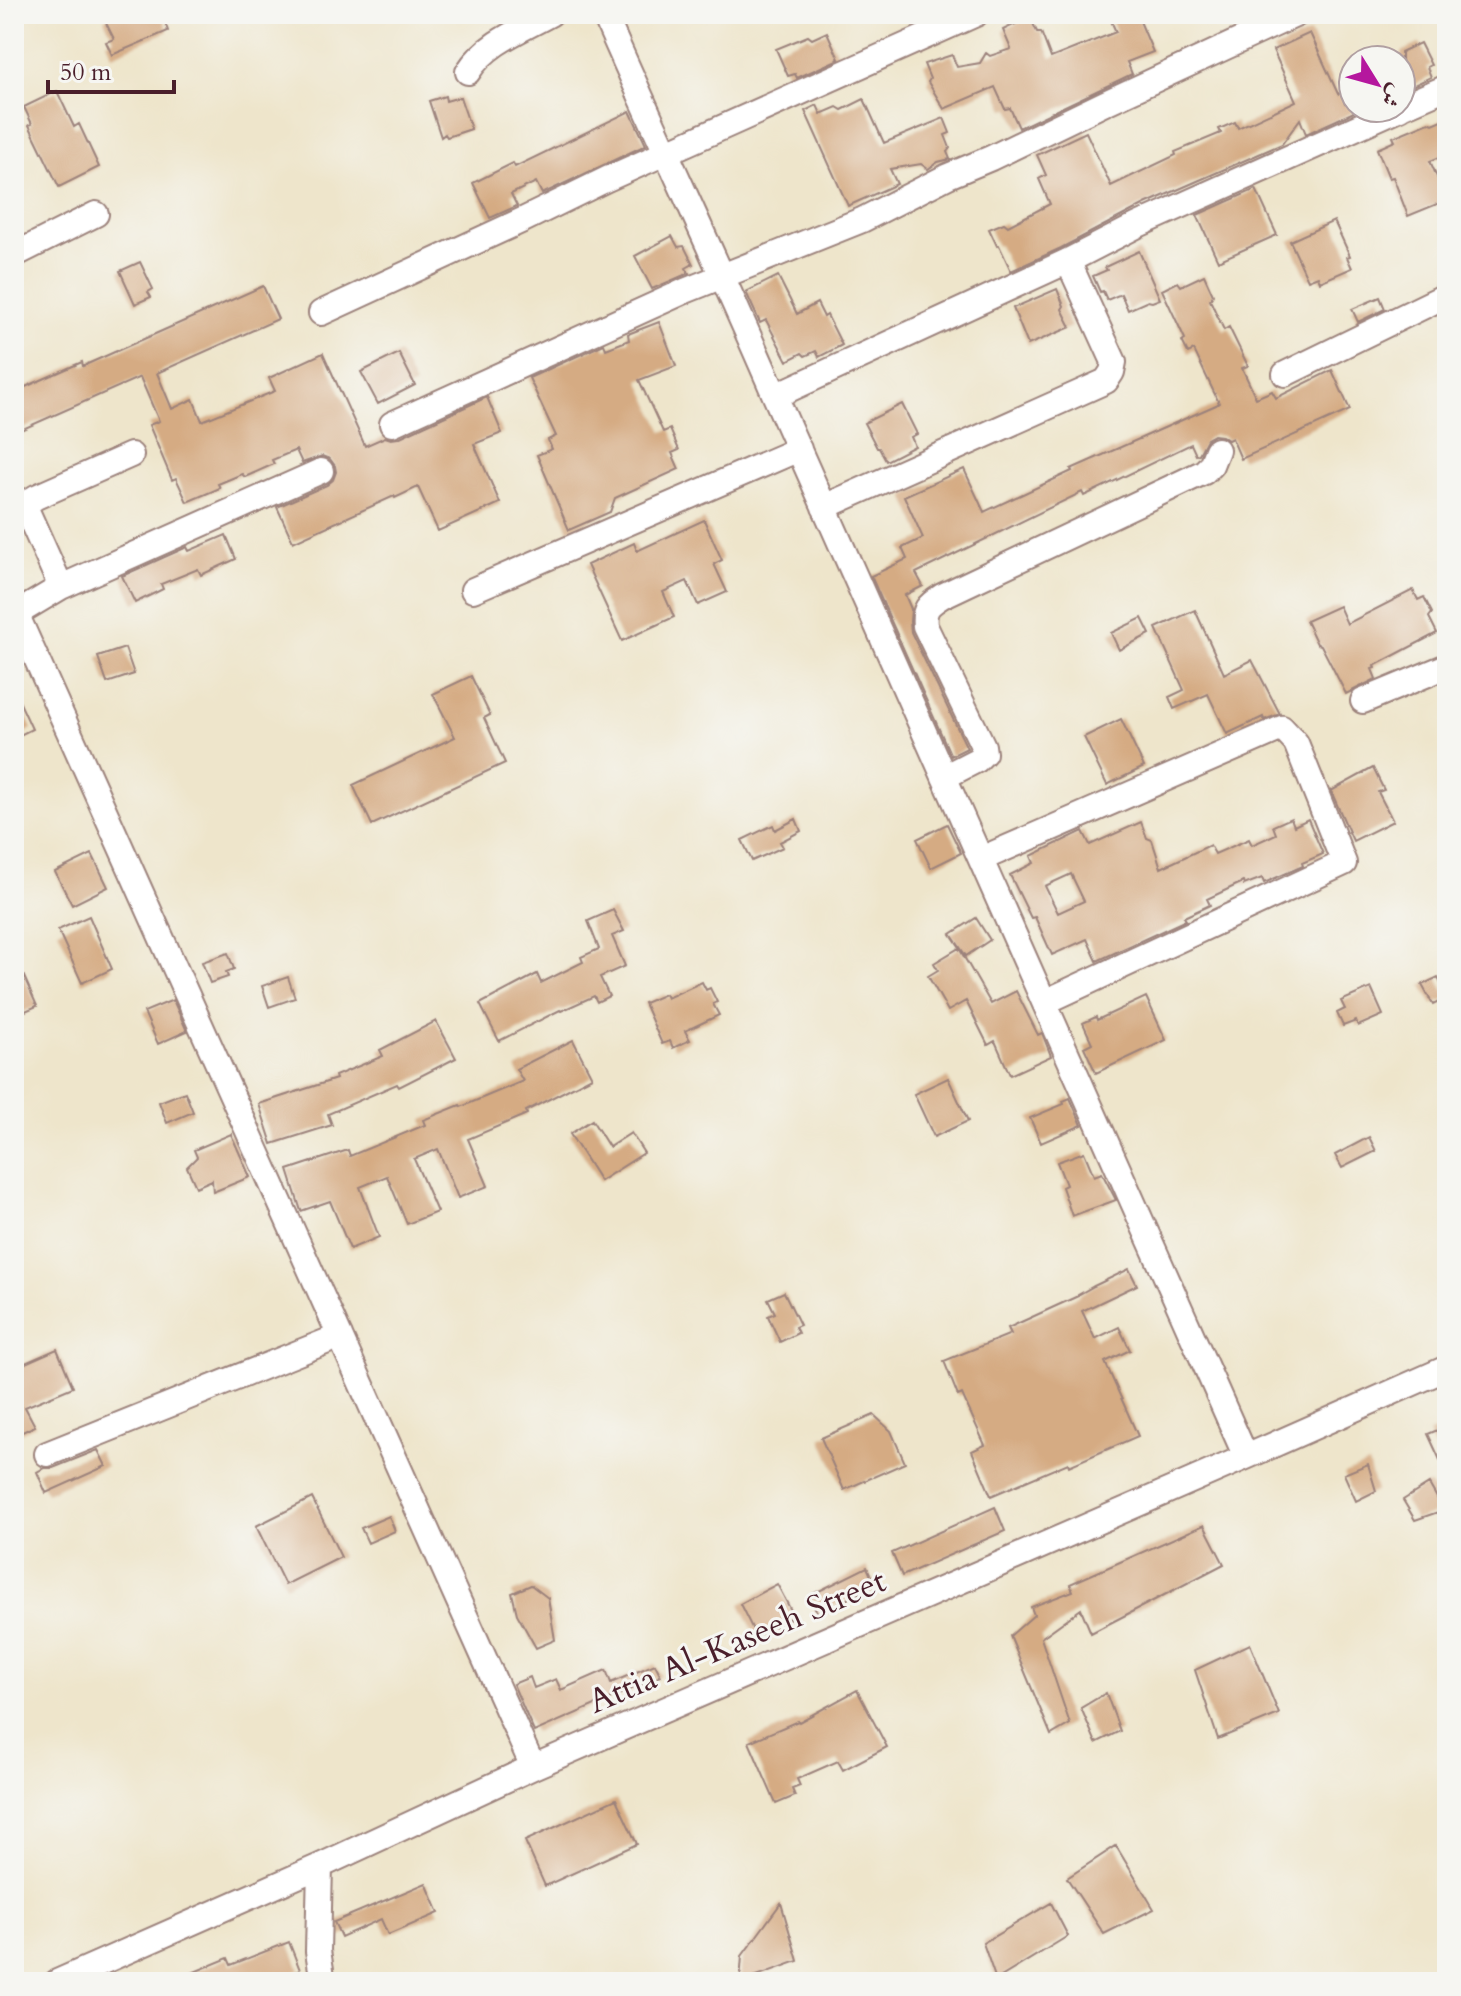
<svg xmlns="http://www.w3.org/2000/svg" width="1461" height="1996" viewBox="0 0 1461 1996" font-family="Cardo,Amiri,serif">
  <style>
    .building { fill: #d5ab83; fill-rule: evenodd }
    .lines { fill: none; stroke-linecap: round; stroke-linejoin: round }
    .minor-casing { stroke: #9c827b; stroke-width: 28 }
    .minor { stroke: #fff; stroke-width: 24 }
    .labels { text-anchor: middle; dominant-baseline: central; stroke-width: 6; stroke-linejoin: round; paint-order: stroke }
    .street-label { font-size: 34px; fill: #4a1f2b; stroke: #f6f6f2 }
  </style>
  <rect width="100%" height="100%" fill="#f6f6f2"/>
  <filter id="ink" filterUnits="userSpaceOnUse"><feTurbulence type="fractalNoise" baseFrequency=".0125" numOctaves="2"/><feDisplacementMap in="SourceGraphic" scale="16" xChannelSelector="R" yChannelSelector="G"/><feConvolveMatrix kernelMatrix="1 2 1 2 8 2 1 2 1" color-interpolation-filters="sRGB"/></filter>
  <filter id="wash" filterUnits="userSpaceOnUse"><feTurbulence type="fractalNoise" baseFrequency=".006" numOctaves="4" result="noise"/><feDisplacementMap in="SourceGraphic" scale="32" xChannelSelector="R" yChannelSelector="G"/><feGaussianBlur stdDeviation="1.8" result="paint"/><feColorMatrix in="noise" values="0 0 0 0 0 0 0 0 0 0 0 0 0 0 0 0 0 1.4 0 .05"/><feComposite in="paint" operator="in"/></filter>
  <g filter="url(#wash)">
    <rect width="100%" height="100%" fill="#eee5cb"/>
    <g id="blocks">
      <!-- building -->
      <path class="building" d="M115,14H162L168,31L112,55L106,42L114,39L104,19Z
        M1108,14H1137L1153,52L1127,62L1132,74L1019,128L1010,108L1005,109L995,87L944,109L928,82L930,79L924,64L952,55L957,67L980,63L986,53L990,56L1011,49L1003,30L1030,17L1037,32H1041L1051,58L1116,32Z
        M827,32L839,59L797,78L795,74L788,76L776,49L808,36L812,39Z
        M1310,33L1338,94L1341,93L1345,103L1350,101L1354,112L1306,134L1300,119L1282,144L1145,204L1061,248L1011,271L999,245L997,246L989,229L1004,223L1008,226L1050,204L1039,179L1046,175L1037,155L1086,132L1111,186L1176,155L1175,152L1221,133L1219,129L1235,122L1238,128L1296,101L1273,50Z
        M1420,43L1431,65L1427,67L1431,77L1412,86L1401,62V52Z
        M57,91L74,127L79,124L99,167L59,187L29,125L32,124L24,107Z
        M445,96L446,101L460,97L471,129L447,137L445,134L441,137L429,101Z
        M864,99L884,143L944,118L950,133L945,135L950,148L947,152L950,159L938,162L928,169L921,164L890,169L897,184L848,206L805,111L817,105L821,114L837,107L842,110Z
        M630,111L646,145L542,194L536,182L511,194L517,206L490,218L473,183L513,163L515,167Z
        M1447,118V154L1430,161L1447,200L1408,216L1393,177L1389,178L1377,149L1395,141L1393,137L1429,122L1433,124Z
        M1256,189L1277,235L1218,261L1197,215Z
        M1334,221L1350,256L1347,257L1352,268L1320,282L1318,276L1308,280L1290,241Z
        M672,236L678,247L684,246L693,264L686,268L689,273L652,289L635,256Z
        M1139,251L1160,299L1152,302L1148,301L1128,310L1121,294L1107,300L1103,291L1100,292L1093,276L1107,270L1105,267Z
        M140,262L153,289L148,292L151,297L135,304L120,271Z
        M1204,275L1213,295L1210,300L1224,330L1229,327L1248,366L1242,368L1256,398L1272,391L1276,398L1332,370L1350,410L1241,459L1232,438L1228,440L1222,436L1214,435L1207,439L1199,454L1196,455L1191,444L1084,496L1082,492L916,573L923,586L905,595L911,609L910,621L911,632L967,748L951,756L871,576L907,559L902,548L923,538L904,496L964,469L984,512L1072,471L1071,469L1216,405L1219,403L1194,350L1188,353L1182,341L1185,339L1162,290L1178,282L1181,286Z
        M778,276L797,314L817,303L824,317L827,315L842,345L819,357L816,351L805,356L802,353L787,361L766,320L760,323L746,292Z
        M263,286L278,319L157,373L172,409L193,399L202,421L275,391L269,378L323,353L365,446L385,437L391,439L398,438L487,397L502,433L474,444L500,503L438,531L418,487L395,498L394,496L293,542L277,507L327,485L333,480L336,472L335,466L330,459L322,456L302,463L296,450L272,460L274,464L245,477L242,474L218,484L220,488L187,502L176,478L172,480L149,425L159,421L140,377L14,433V392L82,362L83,366Z
        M1057,289L1064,306L1062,309L1071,327L1028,345L1013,308Z
        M1380,297L1385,309L1358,322L1352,309Z
        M659,322L676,366L639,380L663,432L670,429L679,450L672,453L679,469L615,498L610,512L569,530L537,455L552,449L548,440L556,436L529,378L604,344L606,349L629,340L628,334Z
        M399,353L415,385L378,404L361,372Z
        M902,404L917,434L911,437L915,446L886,461L879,448H877L864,423Z
        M704,520L722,560L714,564L727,592L698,605L687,581L663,592L674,617L622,641L587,565L634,543L637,551Z
        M226,535L236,559L201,575L198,569L161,584L163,589L135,603L122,576L187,547L189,551Z
        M1413,590L1418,600L1424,597L1432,613L1429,617L1437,633L1374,666L1375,668L1372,669L1376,679L1346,694L1321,645L1317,644L1306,621L1339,606L1347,624Z
        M1195,610L1224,674L1252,660L1280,714L1264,720L1263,717L1227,734L1208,694L1174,709L1169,697L1184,690L1156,628Z
        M1142,618L1150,634L1119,650L1111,633Z
        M125,648L134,674L107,683L98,657Z
        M471,676L490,715L484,718L505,763L372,825L353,785L455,737L433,694Z
        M14,690L32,729L14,738Z
        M1121,719L1144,767L1107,785L1084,737Z
        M1373,768L1384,790L1378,792L1393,821L1353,841L1331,791Z
        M1291,818L1294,826L1308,819L1323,854L1302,863L1303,866L1264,883L1262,878L1244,885L1243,882L1207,899L1210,905L1184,917L1186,920L1097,961L1087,939L1052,955L1035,917L1031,918L1010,875L1034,863L1031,856L1083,831L1090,845L1141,822L1147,838L1152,840L1161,868L1210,845L1215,854L1249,839L1252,845L1276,834L1273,826ZM1071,874L1084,901L1058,913L1045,886Z
        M796,819L801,831L780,842L783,847L752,861L742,840L773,825L775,830Z
        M947,824L961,853L931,868L917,839Z
        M92,854L108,887L72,905L55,872Z
        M613,910L624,931L612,936L625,966L600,977L609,996L597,1002L594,996L561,1011L560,1010L499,1041L480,1004L537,974L541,983L583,962L581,957L599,949L588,921Z
        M89,916L112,969L82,983L58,930Z
        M976,918L990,940L966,956L951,934Z
        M959,948L991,1004L1016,991L1038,1035L1042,1033L1051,1056L1010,1075L995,1041L988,1045L966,1001L948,1011L928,976L938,970L934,963Z
        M228,953L234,969L226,972L228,977L210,983L202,962Z
        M14,954L37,1006L14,1016Z
        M288,977L295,998L269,1007L262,986Z
        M1438,977L1447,998L1433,1005L1422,985Z
        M702,982L706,990L710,988L717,1002L713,1004L719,1015L685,1031L690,1040L673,1048L670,1041L662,1044L644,1003L665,994L667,998Z
        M1371,988L1383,1015L1358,1026L1356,1021L1343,1026L1337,1013L1345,1009L1341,1001Z
        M1146,997L1166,1040L1096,1073L1084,1047L1092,1043L1083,1023L1096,1017L1097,1020Z
        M173,1000L187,1031L158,1044L144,1012Z
        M436,1021L456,1058L399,1087L397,1084L328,1114L332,1125L272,1144L259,1104L336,1079L335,1076L383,1056L380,1050Z
        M573,1040L592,1077L526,1111L527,1114L468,1139L488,1186L458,1198L438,1149L414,1159L437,1212L407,1224L387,1176L360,1187L379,1237L350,1249L330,1201L301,1211L288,1170L348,1150L350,1156L425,1125L423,1120L460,1105L461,1107L523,1081L516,1069Z
        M948,1078L968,1121L934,1137L914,1094Z
        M185,1092L193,1112L167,1123L159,1102Z
        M1070,1098L1082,1125L1041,1143L1030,1118L1064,1104L1063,1101Z
        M592,1120L609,1147L631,1133L644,1153L600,1181L570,1134Z
        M231,1134L250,1177L213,1192L212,1180L196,1187L187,1167L197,1157L194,1150Z
        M1369,1137L1376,1151L1342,1168L1335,1155Z
        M1084,1152L1094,1176L1102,1173L1116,1200L1072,1216L1062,1187L1066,1185L1057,1162Z
        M1129,1269L1137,1285L1082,1311L1095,1339L1119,1327L1130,1350L1105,1362L1138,1436L1069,1466L1068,1463L991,1496L972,1451L985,1445L962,1394L958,1396L944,1361L1011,1334L1008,1328L1078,1296V1295L1094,1286Z
        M784,1292L800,1325L795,1327L798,1333L780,1342L768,1316L775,1313L768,1299Z
        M57,1349L73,1387L25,1407L35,1426L14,1436V1368Z
        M874,1415L891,1431L905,1463L844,1490L821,1438Z
        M1447,1426V1475L1428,1434Z
        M98,1450L106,1466L46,1493L37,1472L44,1468H53Z
        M1368,1464L1376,1491L1356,1501L1344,1474Z
        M1429,1484L1444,1510L1415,1520L1403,1500Z
        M312,1498L341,1557L285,1585L256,1526Z
        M995,1507L1005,1531L902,1576L892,1553Z
        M389,1516L395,1531L368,1543L361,1528Z
        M1204,1525L1224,1564L1091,1633L1081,1609L1041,1638L1070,1724L1051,1735L1010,1636L1034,1615L1031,1607L1073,1591L1070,1584Z
        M867,1567L875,1585L818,1614L809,1596Z
        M777,1584L794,1616L756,1636L740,1604Z
        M531,1585L548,1598L555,1640L536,1648L517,1614L512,1593Z
        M1250,1644L1279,1714L1218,1739L1195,1670Z
        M655,1664L661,1676L534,1732L513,1684L530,1677L534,1688L556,1679L561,1690L606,1670L611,1683Z
        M857,1690L887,1747L843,1770L838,1761L797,1779L800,1786L792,1789L795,1796L776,1804L749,1742L798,1721L799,1722Z
        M1106,1693L1120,1731L1096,1743L1081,1708Z
        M616,1799L637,1844L545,1886L525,1841Z
        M1116,1846L1154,1909L1104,1934L1067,1878Z
        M426,1883L439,1913L388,1935L381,1919L341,1937L334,1922Z
        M781,1903L798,1961L740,1982L742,1956Z
        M1051,1903L1068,1936L996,1980L983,1943Z
        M289,1942L300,1970L270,1982H170L228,1958L231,1965Z"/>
    </g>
  </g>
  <g filter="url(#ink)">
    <use href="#blocks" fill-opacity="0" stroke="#9c827b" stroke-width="2"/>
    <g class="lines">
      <!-- minor casing -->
      <g class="minor-casing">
        <path id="minor" d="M604,14C660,142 720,268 775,396L1246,1457
          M468,72C486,43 521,30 550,14
          M1401,107L1447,87
          M14,255L96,214
          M321,313L525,219L607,179L976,14
          M1285,374L1447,295
          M775,396L1068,261L1138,225L1400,108
          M392,424L685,291L862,220L948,176L991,158L1105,103L1297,14
          M824,507L1106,381L1112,372L1114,362L1068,261
          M61,587L27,511L28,502L36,497L131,455
          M473,590L799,449
          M14,609L533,1767
          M16,614L61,587L321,471
          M1363,701L1447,666
          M944,777L977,760L984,753L983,746L925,626C923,609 928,605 942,596L1204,472L1211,465L1217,450
          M981,859L1282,728L1296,743L1344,863L1045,1002
          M47,1454L340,1336
          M320,1866L318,1951L323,1982
          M57,1982L320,1866L533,1767L1246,1457L1447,1368"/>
      </g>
      <!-- minor -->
      <use href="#minor" class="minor"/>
    </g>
  </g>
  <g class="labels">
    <!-- street labels -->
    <g class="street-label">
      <text transform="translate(737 1641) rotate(-23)">Attia Al-Kaseeh Street</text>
    </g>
  </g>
  <!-- margin -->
  <rect width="1461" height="1996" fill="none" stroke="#f6f6f2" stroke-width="48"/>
  <!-- north arrow -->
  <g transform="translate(1377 84) rotate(127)"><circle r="38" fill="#f6f6f2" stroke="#b1a0a2" stroke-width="2"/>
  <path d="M0-6L14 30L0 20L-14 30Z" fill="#b5179e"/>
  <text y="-12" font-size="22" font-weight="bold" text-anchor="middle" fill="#4a1f2b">ش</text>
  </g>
  <!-- scale -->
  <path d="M48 80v12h126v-12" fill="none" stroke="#4a1f2b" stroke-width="4"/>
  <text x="60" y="80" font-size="24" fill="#4a1f2b" stroke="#f6f6f2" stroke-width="6" paint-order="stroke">50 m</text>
</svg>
